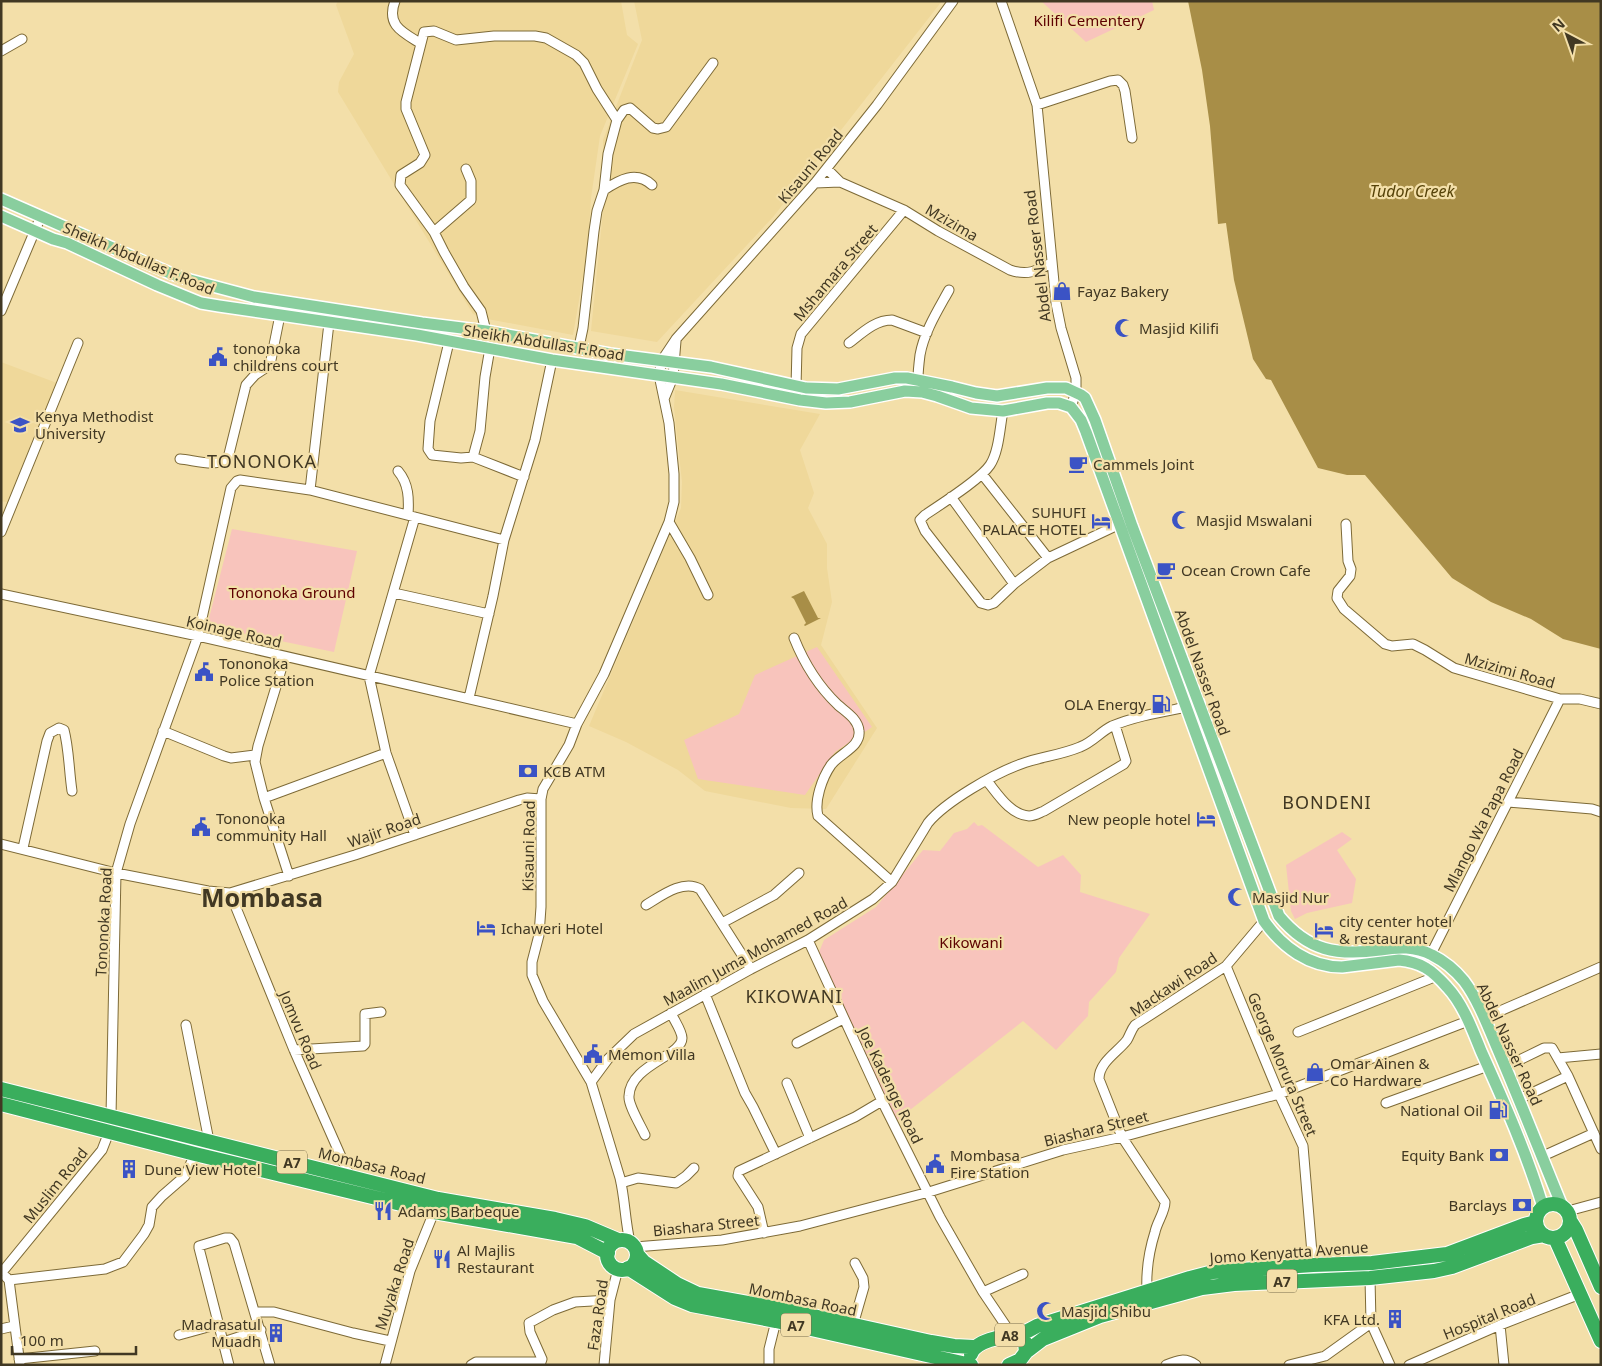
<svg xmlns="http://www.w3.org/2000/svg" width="1602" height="1366" viewBox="0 0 1602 1366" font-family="'Noto Sans',sans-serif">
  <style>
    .built { fill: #efd89a }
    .green { fill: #f8c4bc }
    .water { fill: #a88e47 }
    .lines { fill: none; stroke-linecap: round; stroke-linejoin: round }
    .minor-casing { stroke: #7d6a37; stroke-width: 11 }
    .major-casing { stroke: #fff; stroke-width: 14 }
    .highway-casing { stroke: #fff; stroke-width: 16 }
    .minor { stroke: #fff; stroke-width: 9 }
    .major { stroke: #89ce9e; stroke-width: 11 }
    .highway { stroke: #3aae5d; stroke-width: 14 }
    .labels { text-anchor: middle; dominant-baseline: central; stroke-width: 4.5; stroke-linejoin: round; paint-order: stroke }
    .shield { fill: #f3dfa9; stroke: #766a4b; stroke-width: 1 }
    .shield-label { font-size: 14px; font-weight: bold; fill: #413823 }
    .park-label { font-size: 15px; fill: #5d0000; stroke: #f3dfa9 }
    .street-label { font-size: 15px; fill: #413823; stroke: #f3dfa9 }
    .poi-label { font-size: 15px; fill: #413823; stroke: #f3dfa9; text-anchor: start }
    .water-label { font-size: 16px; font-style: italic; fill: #564309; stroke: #f3dfa9 }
    .quarter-label { font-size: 18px; letter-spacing: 1px; fill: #413823; stroke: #f3dfa9 }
    .town-label { font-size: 25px; font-weight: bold; fill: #413823; stroke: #f3dfa9 }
  </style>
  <rect width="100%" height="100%" fill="#f3dfa9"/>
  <!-- built -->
  <path class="built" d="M338,1H621L627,35L638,44L600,136L591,198L588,248L573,335L482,318L473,314L338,92L339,82L354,54L336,5Z
    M634,1H942L773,217L657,342L591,331L604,201L603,140L642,40Z
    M1,362L57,383L30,445L11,503L1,501Z
    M675,390L820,414L800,450L814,493L808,508L827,544V568L832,602L821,645L877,728L826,809L791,808L705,791L678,770L626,742L589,726L681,508L682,482L674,408Z"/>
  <!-- green -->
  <path class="green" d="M1041,1H1152L1154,10L1086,42Z
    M232,529L357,551L334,652L207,626Z
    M817,647L872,727L835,752L805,795L698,779L684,740L739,714L755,675Z
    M974,822L978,826L982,825L1038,867L1063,855L1081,875L1080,892L1150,914L1119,958L1116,972L1089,1002L1088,1016L1056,1050L1023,1021L896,1121L819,952L824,940L876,907L923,850L940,851L954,833L967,829Z
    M1342,832L1352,839L1337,850L1356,879L1352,903L1307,913L1295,919L1291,911L1286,865Z"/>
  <!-- water -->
  <path class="water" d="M1188,1H1601V649L1563,639L1531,619L1491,602L1452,578L1365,475H1347L1318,468L1271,380L1266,379L1253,359L1234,280L1226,223L1218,224L1210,126L1202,70Z
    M804,591L818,618H821L805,626L804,625L806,623L794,599L791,597Z"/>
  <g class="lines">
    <!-- minor casing -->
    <g class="minor-casing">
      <path id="minor" d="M395,1C386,25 402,32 420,43
        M1001,1L1037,105L1056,303L1061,328L1076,378V392L1071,407
        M1,51L22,39
        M1037,105L1110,81L1118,80L1123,85L1125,91L1132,138
        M827,169L840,182L904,210L938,231L1010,270C1027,276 1037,271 1051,263
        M815,183L840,182
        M604,190C619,180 636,170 652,185
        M434,232L471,200V181L466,169
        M1,311L41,216
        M486,331L481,311L464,287L444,252L434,232L400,185L401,175L420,163L425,155L406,109V102L424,32L434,31L456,40L494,36H535L546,38L576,55L584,63L597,89L617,120
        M449,342L430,421L428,449L432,455L461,458L473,457L480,431L485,377L490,348
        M849,343C862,333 875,320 892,320L927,333
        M579,347L583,328L594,231L597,211L604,190L608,154L617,120L624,110L630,108L653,128L658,129L666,127L713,63
        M918,379C918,371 919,363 920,355C924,332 938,310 949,290
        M796,387L797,348L801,334L904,210
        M664,399L673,377L676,341
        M1003,411C1000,426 999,452 990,465C980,480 941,504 925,515L920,520L925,531L981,603L988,605L994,603L1014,584L1048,558L1120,524
        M473,457L524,477
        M180,459C194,460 217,468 228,458L246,385L255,375L270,365L280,315
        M398,471C409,484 409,499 408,515
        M982,474L1048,558
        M310,490L504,540
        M951,497L1014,584
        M669,522L690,558L708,595
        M1346,524L1348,561L1351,569L1350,576L1338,591L1337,598L1344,609L1385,644L1392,646L1413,644L1425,650L1454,668L1560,699H1580L1601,704
        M1,532L78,343
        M394,593L489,614
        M1,594L198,636L577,724
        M794,638C804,663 818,686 838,705C846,712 858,719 859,731C861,747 840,753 831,765C822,778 814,801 818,816L892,882
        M285,657L258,746L255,762L264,798L289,876
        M469,698L493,596L504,540L535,440L552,360
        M163,731L224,756L231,758L255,755
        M987,781C997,793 1010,815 1029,816C1034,816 1039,813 1044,811L1124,764L1126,761L1115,725
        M264,798L386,753
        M1508,802L1592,809L1601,812
        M415,835L386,753L369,676L415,517
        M1,844L116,873L208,891L230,893L355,855L519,800L527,798L541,799
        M23,848L47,741L50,733L59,728L64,730C69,749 69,771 72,791
        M230,893L294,1050L350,1177
        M646,905C661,896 683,879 700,889L751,969
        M722,923L774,895L799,873
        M808,940L882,1101L940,1217L983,1292L1012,1335
        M1431,954L1560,699
        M1226,966L1279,1094L1303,1146L1313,1265
        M705,994L745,1093L753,1107L776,1154
        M1484,1018L1601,967
        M186,1025L209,1141
        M1298,1032L1437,976
        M797,1043L843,1019
        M294,1050L363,1046L365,1044V1014L381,1012
        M1558,1058L1601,1054
        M1505,1067L1544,1048H1552L1568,1076L1601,1149
        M591,1082L608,1059L634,1034L751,969L808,940L873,899L892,882L928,823C945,802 995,773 1021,764C1040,757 1061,755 1080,747C1093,742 1100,732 1112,726C1136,716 1162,712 1187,707
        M787,1083L810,1138
        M1519,1099L1568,1076
        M1386,1103L1488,1066
        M645,1135C641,1126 628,1105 629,1096C630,1065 682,1056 682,1038C682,1031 674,1020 671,1013
        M1543,1156L1594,1133
        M621,1183L638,1178L676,1183L686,1176L694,1168
        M1568,1211L1601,1202
        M764,1233L758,1207L738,1176L739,1171L855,1117L882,1101
        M630,1242C625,1221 625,1199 620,1178L591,1082L543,1001L532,975V962L539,935L541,907V799L543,789L569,745L577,724L604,674L669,522L674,502V474L669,423L659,375L662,360L676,339L815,183L877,105L953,1
        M635,1247L722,1240L800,1226L929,1192L1063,1150L1122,1137L1279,1094L1468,1021
        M3,1271L102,1150L109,1132L111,1116L116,873L130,824L198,636L231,488L237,481L240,480L310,490L329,323
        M6,1277L9,1280L20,1365
        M1370,1278L1371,1323L1390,1365
        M9,1280L105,1269L123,1262L144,1234L149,1225L152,1207L162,1196L185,1176L195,1154
        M1147,1291C1146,1272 1149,1251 1155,1232C1157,1222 1165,1212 1165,1202L1122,1137L1099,1079C1099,1062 1118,1052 1127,1040C1130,1035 1131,1030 1135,1025L1226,966L1264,921
        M983,1292L1023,1274
        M255,1312H274L353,1333L390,1341
        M853,1325L864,1287L863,1278L855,1263
        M1500,1325L1504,1365
        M1,1329L14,1326
        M179,1335L219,1324
        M223,1342L261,1330
        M19,1359L95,1351
        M229,1365L199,1248V1246L225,1238H230L234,1243L270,1365
        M385,1365L410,1271L434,1212
        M471,1365L476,1362H541L542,1359L530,1332L529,1323L553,1310L575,1302L610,1300
        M604,1365L610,1300L618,1269
        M769,1365V1349L776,1321
        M1166,1365C1178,1360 1185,1357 1196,1365
        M1289,1365L1325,1356L1371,1323
        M1409,1365L1500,1325L1580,1294"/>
    </g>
    <!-- major casing -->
    <g class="major-casing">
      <path id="major" d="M1,199L172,274L190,280L254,297L422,323L486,331L610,354L711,367L806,388L838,389L895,378H907L952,387L976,393L997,396L1047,388H1066L1081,395L1085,398L1095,420L1132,526L1279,916C1308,951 1337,956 1380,950C1398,947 1415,946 1432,955C1444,961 1455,970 1464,981C1479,1001 1489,1029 1499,1052C1521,1103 1541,1155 1562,1206
        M1,216L53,239L67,243L157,285L201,303L219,306L417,335L552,360L721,384L800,400L826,403L850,402L905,391L922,392L937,396L971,408L1003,411L1047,403H1059L1071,407L1081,420L1086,432L1264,921C1282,947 1309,967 1342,967L1399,960C1421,962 1432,970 1447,987C1463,1004 1472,1029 1481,1051C1504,1102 1527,1154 1543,1207"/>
    </g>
    <!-- highway casing -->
    <g class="highway-casing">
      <path id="highway" d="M1,1089L438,1199L555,1219L585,1226L618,1240
        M1,1104L195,1154L434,1212L577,1237L608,1253
        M1536 1221a17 17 0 1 1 34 0a17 17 0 1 1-34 0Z
        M1571,1222L1576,1230L1601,1287
        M1555,1238L1601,1341
        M607 1255a15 15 0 1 1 30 0a15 15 0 1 1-30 0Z
        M637,1254L644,1262L677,1284L698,1294L782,1309L931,1342L954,1346L974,1347
        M628,1268L675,1298L692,1305L776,1321L971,1365
        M1018,1336L1037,1326L1190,1278L1213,1272L1313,1265L1372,1263L1447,1254L1524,1225L1536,1222
        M1026,1352L1043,1339L1100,1316L1202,1288L1234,1284L1370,1278L1434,1271L1452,1267L1532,1237L1544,1235
        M971,1354C975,1341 1002,1336 1015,1335L1025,1342L1026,1352L1020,1360L1009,1365"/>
    </g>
    <!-- minor -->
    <use href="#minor" class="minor"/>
    <!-- major -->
    <use href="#major" class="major"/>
    <!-- highway -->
    <use href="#highway" class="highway"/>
  </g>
  <!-- icons -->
  <defs>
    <g id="shop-bare" transform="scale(1.5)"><path d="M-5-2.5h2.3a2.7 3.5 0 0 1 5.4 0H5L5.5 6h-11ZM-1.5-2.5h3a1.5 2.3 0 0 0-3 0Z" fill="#3b53c5" stroke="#f3dfa9" stroke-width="2.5" paint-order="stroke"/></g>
    <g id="mosque-bare" transform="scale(1.5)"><path d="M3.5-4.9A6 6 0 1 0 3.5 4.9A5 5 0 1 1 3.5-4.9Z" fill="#3b53c5" stroke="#f3dfa9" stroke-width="2.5" paint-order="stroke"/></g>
    <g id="civic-bare" transform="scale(1.5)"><path d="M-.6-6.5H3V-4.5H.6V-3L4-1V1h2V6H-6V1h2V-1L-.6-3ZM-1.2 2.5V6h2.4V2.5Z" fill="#3b53c5" stroke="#f3dfa9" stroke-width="2.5" paint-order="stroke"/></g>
    <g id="university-bare" transform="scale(1.5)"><path d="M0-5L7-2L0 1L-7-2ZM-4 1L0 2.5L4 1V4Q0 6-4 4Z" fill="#3b53c5" stroke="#f3dfa9" stroke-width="2.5" paint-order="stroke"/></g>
    <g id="cafe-bare" transform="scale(1.5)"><path d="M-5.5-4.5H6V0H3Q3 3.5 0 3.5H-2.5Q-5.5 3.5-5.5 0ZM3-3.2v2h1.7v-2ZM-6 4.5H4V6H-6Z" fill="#3b53c5" stroke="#f3dfa9" stroke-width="2.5" paint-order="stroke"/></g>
    <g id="hotel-bare" transform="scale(1.5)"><path d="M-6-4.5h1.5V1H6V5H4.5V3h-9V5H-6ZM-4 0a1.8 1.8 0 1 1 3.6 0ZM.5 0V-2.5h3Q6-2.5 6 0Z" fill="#3b53c5" stroke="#f3dfa9" stroke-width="2.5" paint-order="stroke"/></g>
    <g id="fuel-bare" transform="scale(1.5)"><path d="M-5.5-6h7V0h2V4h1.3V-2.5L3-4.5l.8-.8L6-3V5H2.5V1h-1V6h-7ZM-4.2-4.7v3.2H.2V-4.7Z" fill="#3b53c5" stroke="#f3dfa9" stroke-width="2.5" paint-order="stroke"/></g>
    <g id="bank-bare" transform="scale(1.5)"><path d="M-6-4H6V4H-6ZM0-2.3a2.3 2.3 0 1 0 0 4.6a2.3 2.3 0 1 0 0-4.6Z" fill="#3b53c5" stroke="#f3dfa9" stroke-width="2.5" paint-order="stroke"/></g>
    <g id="building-bare" transform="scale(1.5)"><path d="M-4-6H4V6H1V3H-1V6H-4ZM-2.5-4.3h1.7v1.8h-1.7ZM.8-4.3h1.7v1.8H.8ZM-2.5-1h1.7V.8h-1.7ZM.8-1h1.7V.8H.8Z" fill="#3b53c5" stroke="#f3dfa9" stroke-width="2.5" paint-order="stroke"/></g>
    <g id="restaurant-bare" transform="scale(1.5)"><path d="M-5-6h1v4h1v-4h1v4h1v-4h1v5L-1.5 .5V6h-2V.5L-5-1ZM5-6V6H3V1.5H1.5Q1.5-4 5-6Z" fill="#3b53c5" stroke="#f3dfa9" stroke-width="2.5" paint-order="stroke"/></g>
  </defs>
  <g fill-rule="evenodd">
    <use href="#shop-bare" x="1062" y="291"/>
    <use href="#mosque-bare" x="1124" y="328"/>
    <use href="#civic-bare" x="218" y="357"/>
    <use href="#university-bare" x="20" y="425"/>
    <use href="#cafe-bare" x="1078" y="464"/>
    <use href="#mosque-bare" x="1181" y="520"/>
    <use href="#hotel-bare" x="1101" y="521"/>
    <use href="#cafe-bare" x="1166" y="570"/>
    <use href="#civic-bare" x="204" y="672"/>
    <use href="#fuel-bare" x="1161" y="704"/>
    <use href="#bank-bare" x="528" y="771"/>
    <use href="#hotel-bare" x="1206" y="819"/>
    <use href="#civic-bare" x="201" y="827"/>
    <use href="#mosque-bare" x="1237" y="897"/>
    <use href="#hotel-bare" x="486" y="928"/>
    <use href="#hotel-bare" x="1324" y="930"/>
    <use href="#civic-bare" x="593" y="1054"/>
    <use href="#shop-bare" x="1315" y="1072"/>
    <use href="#fuel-bare" x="1498" y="1110"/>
    <use href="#bank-bare" x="1499" y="1155"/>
    <use href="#civic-bare" x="935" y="1164"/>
    <use href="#building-bare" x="129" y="1169"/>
    <use href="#bank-bare" x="1522" y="1205"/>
    <use href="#restaurant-bare" x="383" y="1211"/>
    <use href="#restaurant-bare" x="442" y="1259"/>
    <use href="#mosque-bare" x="1046" y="1311"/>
    <use href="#building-bare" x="1395" y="1319"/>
    <use href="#building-bare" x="276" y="1333"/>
  </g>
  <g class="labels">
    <!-- shield labels -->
    <g class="shield">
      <rect x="277" y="1150.5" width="30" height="23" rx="4"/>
      <rect x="1267" y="1269.5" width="30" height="23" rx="4"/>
      <rect x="781" y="1313.5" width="30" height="23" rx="4"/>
      <rect x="995" y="1323.5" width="30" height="23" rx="4"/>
    </g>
    <g class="shield-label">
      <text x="292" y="1162">A7</text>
      <text x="1282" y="1281">A7</text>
      <text x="796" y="1325">A7</text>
      <text x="1010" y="1335">A8</text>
    </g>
    <!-- park labels -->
    <g class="park-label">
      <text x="1089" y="20">Kilifi Cementery</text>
      <text x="292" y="592">Tononoka Ground</text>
      <text x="971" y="942">Kikowani</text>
    </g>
    <!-- street labels -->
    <g class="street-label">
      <text transform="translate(810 166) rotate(-50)">Kisauni Road</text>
      <text transform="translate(952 222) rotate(30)">Mzizima</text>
      <text transform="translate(1037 256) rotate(-97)">Abdel Nasser Road</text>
      <text transform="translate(139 258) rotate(23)">Sheikh Abdullas F.Road</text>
      <text transform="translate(835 272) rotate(-50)">Mshamara Street</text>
      <text transform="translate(544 342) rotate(9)">Sheikh Abdullas F.Road</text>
      <text transform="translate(234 631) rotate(13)">Koinage Road</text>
      <text transform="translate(1510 670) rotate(16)">Mzizimi Road</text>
      <text transform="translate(1203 672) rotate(70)">Abdel Nasser Road</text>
      <text transform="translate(1483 820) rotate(-63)">Mlango Wa Papa Road</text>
      <text transform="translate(384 830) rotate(-19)">Wajir Road</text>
      <text transform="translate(528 846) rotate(-89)">Kisauni Road</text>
      <text transform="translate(103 922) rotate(-87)">Tononoka Road</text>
      <text transform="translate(755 951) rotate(-29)">Maalim Juma Mohamed Road</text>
      <text transform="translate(1173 984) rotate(-34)">Mackawi Road</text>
      <text transform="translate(301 1030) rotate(67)">Jomvu Road</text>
      <text transform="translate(1510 1044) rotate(65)">Abdel Nasser Road</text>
      <text transform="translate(1283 1064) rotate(67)">George Morura Street</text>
      <text transform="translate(891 1085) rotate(64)">Joe Kadenge Road</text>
      <text transform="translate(1096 1128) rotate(-14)">Biashara Street</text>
      <text transform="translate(372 1165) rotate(14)">Mombasa Road</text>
      <text transform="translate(55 1185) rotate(-51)">Muslim Road</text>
      <text transform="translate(706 1225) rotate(-6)">Biashara Street</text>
      <text transform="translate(1289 1252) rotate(-4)">Jomo Kenyatta Avenue</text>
      <text transform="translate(394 1284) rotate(-72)">Muyaka Road</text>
      <text transform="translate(803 1299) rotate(12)">Mombasa Road</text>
      <text transform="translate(597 1315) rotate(-82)">Faza Road</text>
      <text transform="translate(1489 1316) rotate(-22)">Hospital Road</text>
    </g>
    <!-- poi labels -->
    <g class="poi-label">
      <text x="1077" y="291">Fayaz Bakery</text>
      <text x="1139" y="328">Masjid Kilifi</text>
      <text x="233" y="348">tononoka<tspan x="233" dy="17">childrens court</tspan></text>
      <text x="35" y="416">Kenya Methodist<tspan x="35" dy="17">University</tspan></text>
      <text x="1093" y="464">Cammels Joint</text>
      <text x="1086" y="512" text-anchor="end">SUHUFI<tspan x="1086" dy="17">PALACE HOTEL</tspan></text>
      <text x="1196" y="520">Masjid Mswalani</text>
      <text x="1181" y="570">Ocean Crown Cafe</text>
      <text x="219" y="663">Tononoka<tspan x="219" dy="17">Police Station</tspan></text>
      <text x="1146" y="704" text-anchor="end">OLA Energy</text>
      <text x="543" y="771">KCB ATM</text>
      <text x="216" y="818">Tononoka<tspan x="216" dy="17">community Hall</tspan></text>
      <text x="1191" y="819" text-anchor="end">New people hotel</text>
      <text x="1252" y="897">Masjid Nur</text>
      <text x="1339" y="921">city center hotel<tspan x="1339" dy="17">&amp; restaurant</tspan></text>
      <text x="501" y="928">Ichaweri Hotel</text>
      <text x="608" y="1054">Memon Villa</text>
      <text x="1330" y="1063">Omar Ainen &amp;<tspan x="1330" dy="17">Co Hardware</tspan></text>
      <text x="1483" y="1110" text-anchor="end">National Oil</text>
      <text x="950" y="1155">Mombasa<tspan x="950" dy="17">Fire Station</tspan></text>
      <text x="1484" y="1155" text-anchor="end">Equity Bank</text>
      <text x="144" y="1169">Dune View Hotel</text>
      <text x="1507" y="1205" text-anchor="end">Barclays</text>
      <text x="398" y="1211">Adams Barbeque</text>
      <text x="457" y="1250">Al Majlis<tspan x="457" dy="17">Restaurant</tspan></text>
      <text x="1061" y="1311">Masjid Shibu</text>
      <text x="1380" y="1319" text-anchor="end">KFA Ltd.</text>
      <text x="261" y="1324" text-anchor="end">Madrasatul<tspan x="261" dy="17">Muadh</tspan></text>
    </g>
    <!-- water labels -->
    <g class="water-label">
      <text x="1412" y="191">Tudor Creek</text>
    </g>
    <!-- quarter labels -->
    <g class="quarter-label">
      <text x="262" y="461">TONONOKA</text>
      <text x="1327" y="802">BONDENI</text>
      <text x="794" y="996">KIKOWANI</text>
    </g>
    <!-- town labels -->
    <g class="town-label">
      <text x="262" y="897">Mombasa</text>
    </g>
  </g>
  <!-- border -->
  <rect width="1602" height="1366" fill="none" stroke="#413823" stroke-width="5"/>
  <!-- north arrow -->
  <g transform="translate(1567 35) rotate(319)" stroke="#f3dfa9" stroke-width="4" paint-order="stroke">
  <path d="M0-4L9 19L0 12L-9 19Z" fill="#413823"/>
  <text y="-8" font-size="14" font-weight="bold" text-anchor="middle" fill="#413823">N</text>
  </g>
  <!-- scale -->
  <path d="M12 1346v8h124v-8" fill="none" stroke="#413823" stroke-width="2.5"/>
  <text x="20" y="1346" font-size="15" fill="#413823" stroke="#f3dfa9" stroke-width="4" paint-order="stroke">100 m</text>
</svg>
